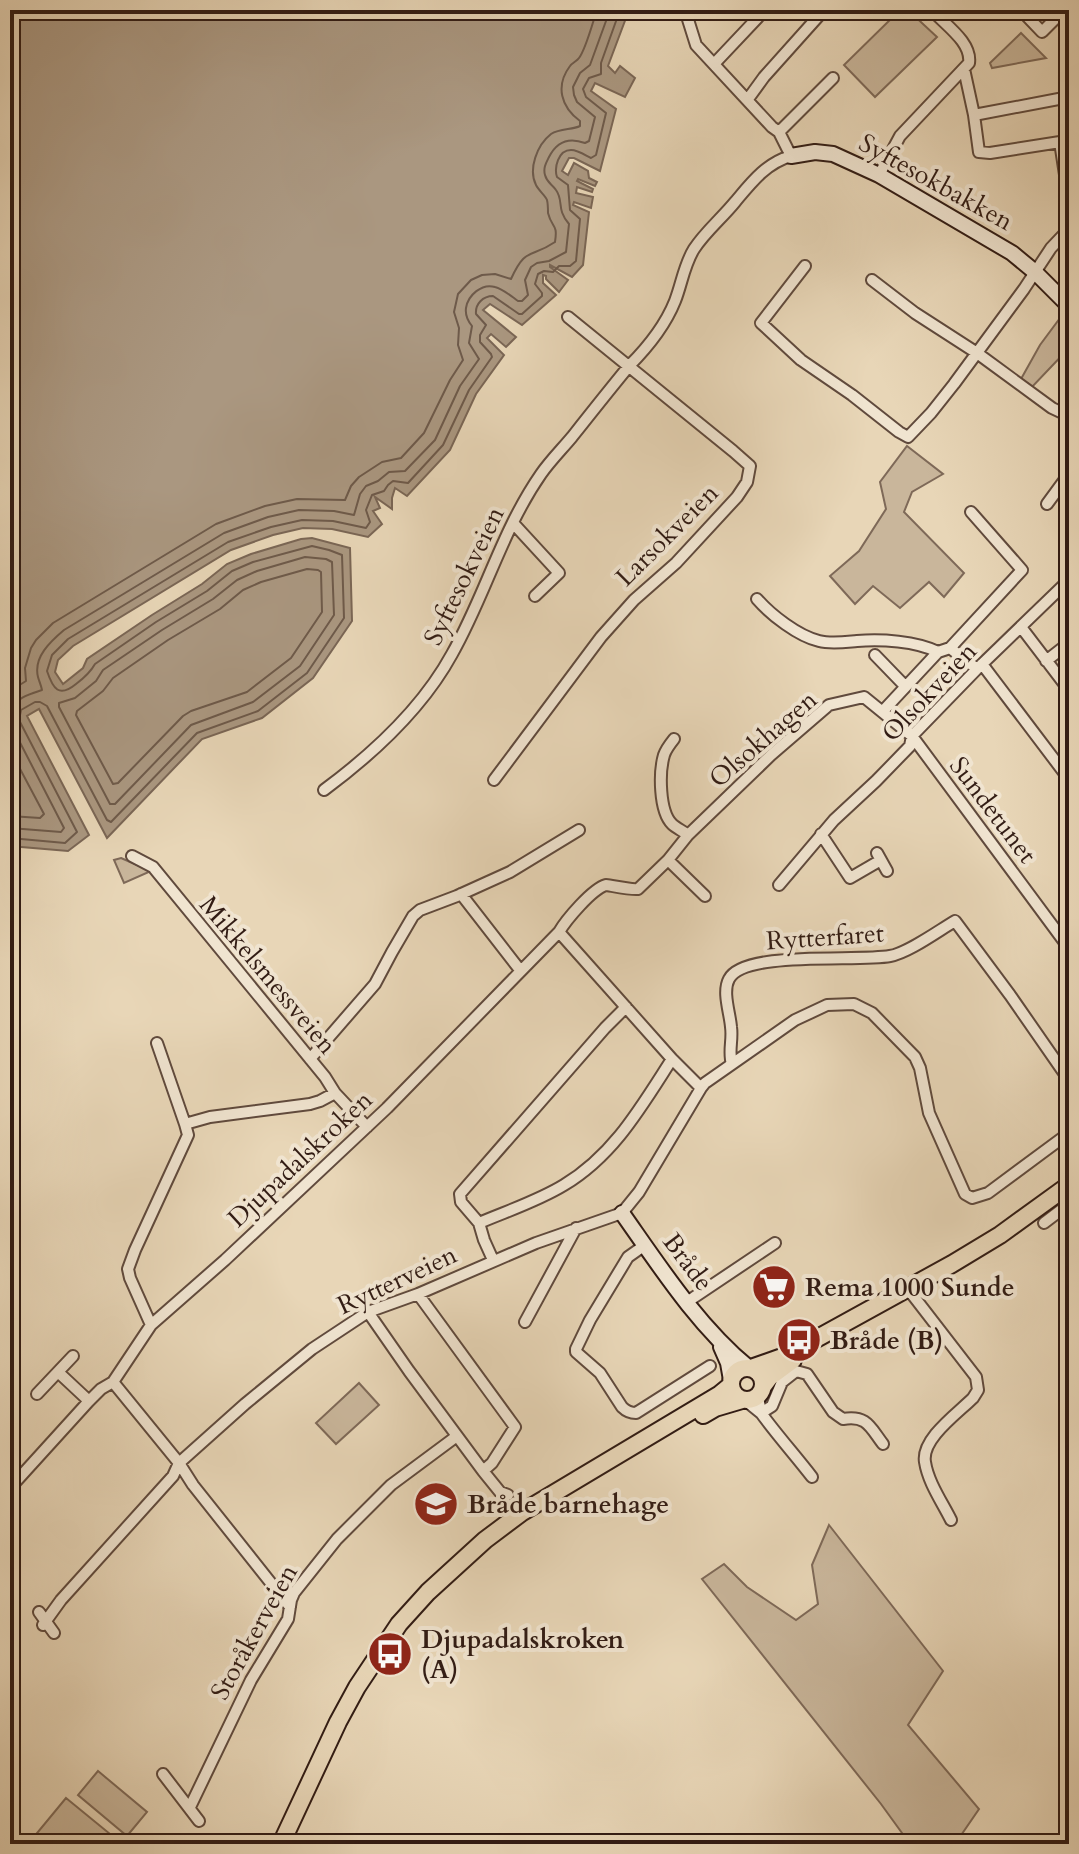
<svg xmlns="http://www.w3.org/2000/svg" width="1079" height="1854" viewBox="0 0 1079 1854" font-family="Cardo,serif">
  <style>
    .green { fill: #c9b69b; stroke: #7e6958; stroke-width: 2 }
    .water { fill: #aa9780; stroke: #7a6655; stroke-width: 2 }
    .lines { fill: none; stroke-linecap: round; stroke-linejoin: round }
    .shore { stroke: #6e5a4a; stroke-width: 2 }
    .street-casing { stroke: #604a3d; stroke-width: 14 }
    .secondary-casing { stroke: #321c14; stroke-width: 18 }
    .primary-casing { stroke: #321c14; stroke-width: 20 }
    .street { stroke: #f0e4d0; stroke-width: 10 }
    .secondary { stroke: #f0e4d0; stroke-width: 14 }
    .primary { stroke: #e8d6b7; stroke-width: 16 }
    .labels { text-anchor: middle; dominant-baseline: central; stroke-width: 8; stroke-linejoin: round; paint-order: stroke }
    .street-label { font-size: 26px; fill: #321c14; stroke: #f0e4d0 }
    .poi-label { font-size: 26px; font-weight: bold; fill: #321c14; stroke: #f0e4d0; text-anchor: start }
  </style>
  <rect width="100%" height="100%" fill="#e8d6b7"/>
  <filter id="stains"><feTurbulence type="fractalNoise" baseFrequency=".0025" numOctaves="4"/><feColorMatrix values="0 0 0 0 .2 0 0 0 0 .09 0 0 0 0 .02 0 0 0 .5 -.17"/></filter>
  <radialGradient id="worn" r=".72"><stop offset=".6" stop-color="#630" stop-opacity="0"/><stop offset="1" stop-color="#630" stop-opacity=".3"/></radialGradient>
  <!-- green -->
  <path class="green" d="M900,10H908L937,37L875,97L844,65Z
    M1021,33L1046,58L992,68L990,63Z
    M1063,314L1069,320V348L1032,387L1021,379L1040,345Z
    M907,446L943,474L912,492L904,512L964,573L944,597L929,582L900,608L873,586L855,604L830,576L859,551L886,509L880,482Z
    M121,858L151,871L124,883L114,860Z
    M359,1383L379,1405L336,1444L316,1423Z
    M829,1525L943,1671L908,1725L979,1809L955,1844H910L881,1804L702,1579L724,1564L747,1587L796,1620L818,1604L812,1565Z
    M98,1771L147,1812L127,1836L78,1795Z
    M66,1798L121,1843L120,1844H28Z"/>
  <!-- water -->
  <path class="water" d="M10,10H629L608,66L615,73L620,66L635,78L625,97L595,83L591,91L616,109L600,171L574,158H569L562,171L568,175L574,163L588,171L589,178L597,182L595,186L578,179L577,181L593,189L592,192L577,187L576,193L593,197L591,208L574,202L573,205L589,212L583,265L572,277L550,265V267L568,280L559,292L546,279V276L543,275V283L556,295L522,325L490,304L483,310L516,337L506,347L491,334L487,338L504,355L476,394L450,450L407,496L395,488L392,498V509L375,497L380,508L373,511L382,524L368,537L332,529L303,528L273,535L231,550L73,646L58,660L55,672L63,684L83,668L87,659L152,615L202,584L227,564L251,554L301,539L312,538L350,548L352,621L313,678L262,718L202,739L107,838L39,709L27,716L89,835L68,851L10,846Z"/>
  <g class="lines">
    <!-- shore -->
    <path class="shore" d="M305,557L326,559L332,562L334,615L300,666L253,702L191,725L115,804H110L59,707V703L75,698L96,681L103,670L162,630L213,599L237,580L257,571Z
      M307,569L318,570L321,572L322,612L291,658L247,692L191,711L183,716L118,783L113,784L76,715L77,711L103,691L113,678L168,640L220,609L243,590L261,582Z
      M10,691L26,681L25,668L31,648L36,640L53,623L216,524L265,506L297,499L345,500L351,486L359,477L382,462L401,458L424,433L450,380L463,360L458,345L459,328L454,312L458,294L471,280L482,275L495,274L511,279C526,246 530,259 555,242C558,223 552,229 548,213C548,209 548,204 547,200C545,195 539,191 536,185C528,169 537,145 551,134C560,128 572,130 580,126V121C561,107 555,86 570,66C572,63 577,61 579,58C586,49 593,21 597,10
      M10,710C17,697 30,694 42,690C41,685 39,681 38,677C33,657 51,641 64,630L224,533L268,517L299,510L334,511L354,515L360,494L366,486L378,481L389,472L405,471L435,440L460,386L479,359L469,343L472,326C468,321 465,315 466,308C468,295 482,283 495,287C503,289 511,296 518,301H522L528,295L525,280L531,267L537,263L549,261L566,252L569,224C556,209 564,201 556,190C552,184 547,183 545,175C543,168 546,163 549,157C557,141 569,137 585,143L589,141L595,117L577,102L574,95L573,87L580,73L590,65L610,10
      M10,723L64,828L61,832L10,828
      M10,750L44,814L40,818L10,816
      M10,838L65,843L77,832L19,720L21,710L35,702H40L47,706L107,820L111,822L197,733L258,711L307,673L344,618L342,555L329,550L312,546L253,562L232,571L207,591L156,622L95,664C90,673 84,678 76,684C59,698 53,689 47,671L52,655L68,639L228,542L271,527L302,520L333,521L366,528L370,522L366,510L372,495L384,491L388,485L393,481L408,483L443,445L469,390L492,357L491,354L480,342V335L486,325L476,314C475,304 483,296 493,296L519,314H522L542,296V293L535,284L538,274L544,271L553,272L559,266H570L576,261L580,219L570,210L568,185L557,177C554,168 558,150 571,150C578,150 585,155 591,158L596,155L606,113L586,97L583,89L589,78L601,74V63L620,10"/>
    <!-- street casing -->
    <g class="street-casing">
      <path id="street" d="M1021,10L1042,32L1064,10
        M714,64L765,10
        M964,69L974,115L979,152L990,153L1060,142L1069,201
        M748,99L764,77L824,10
        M974,115L1069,97
        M779,132L833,78
        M879,175L900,136L969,63C972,42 945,25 932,10
        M805,266L761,323L801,360L852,395L899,432L908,437L931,413L954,384L1024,289L1051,248L1069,229
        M872,280L915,313L977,353L1052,408L1069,416
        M1047,504L1069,474
        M513,523L559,573L535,596
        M757,599C771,615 798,636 819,641C831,644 845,642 857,641C881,639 916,641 938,652L950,648L977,669
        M1021,627L1069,690
        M950,648L1022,570L971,512
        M875,655L905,686
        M1046,661L1069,643
        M982,664L1069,779
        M883,711L938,652
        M674,739C670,744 666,749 664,755C659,772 659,811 672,824C676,828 683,831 688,835
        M494,780L601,637L634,600L676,563L737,497L747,482L750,466L733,451L568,317
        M324,790C374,753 422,709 452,654C485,596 502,530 541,474C550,461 562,449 572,437C591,413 610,389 629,366C648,347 665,326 675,301C682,283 684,265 694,249C705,232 722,218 735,202C751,183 766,163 791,156L779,132L772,127L696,45L685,10
        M821,834L850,878L881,860
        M877,853L887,871
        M132,856L153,867L325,1077L335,1093L367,1127
        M668,860L705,896
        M779,885L834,820L876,781L910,746L912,736L977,669L1069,580
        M461,894L520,970
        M559,932L672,1059L701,1088
        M626,1007L605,1028L460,1194L461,1202L479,1223C507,1211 538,1201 564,1185C614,1155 641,1107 672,1059
        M157,1043L185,1124
        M310,1059L375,984L392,952L413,916L420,910L457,896L510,872L579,830
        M732,1064C728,1052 733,1040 731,1027C730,1013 722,992 729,979C744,950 858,962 890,956C908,953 938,931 955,921L1010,995L1069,1080
        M1065,1207L1069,1219
        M479,1223L484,1240L493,1260
        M1044,1223L1069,1204
        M645,1245L628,1257L590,1320L576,1349V1352L600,1373L622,1407C626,1411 630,1413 636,1413L710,1366
        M908,1289L976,1377L978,1390L973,1398C958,1413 921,1439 925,1462C928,1482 942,1502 951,1520
        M418,1294L515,1427L492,1463L483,1471
        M687,1302L775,1243
        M368,1312L409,1371L483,1471L500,1492L508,1495
        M525,1322L576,1228
        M151,1325L130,1278L128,1269L135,1250L188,1135L185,1124L210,1117L310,1104L320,1101L335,1093
        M58,1372L89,1401
        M113,1382L151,1325L225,1260L387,1108L559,932C566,920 592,889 606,885C608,885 631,890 638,889L668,860L688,835L771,755L829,705L864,697L912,736L1069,948
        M113,1382L179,1463L193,1485L290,1607
        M37,1394L73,1356
        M745,1400L761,1413L758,1397
        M812,1477C795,1455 777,1435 761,1413L772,1406L782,1382L796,1371L807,1374L833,1412L843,1419C867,1415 870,1427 883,1444
        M10,1488L89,1401L101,1389L113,1382
        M39,1612L54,1633
        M43,1625L61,1600L173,1476L179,1463L245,1404L312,1349L368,1312L418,1294L536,1243L622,1213L639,1192L701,1088L705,1083L795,1020L827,1005L854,1004L872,1013L915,1057L920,1068L929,1113L965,1194L972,1198L988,1193L1069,1133
        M163,1774L199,1821
        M190,1807L251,1680L288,1619L291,1600L294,1593L337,1539L391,1485L457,1436"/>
    </g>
    <!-- secondary casing -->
    <g class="secondary-casing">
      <path id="secondary" d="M791,156L815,152L833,154L879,175L1012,253L1035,272L1069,306
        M622,1213C660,1267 698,1326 749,1368
        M721,1347L728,1363L731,1380"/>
    </g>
    <!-- primary casing -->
    <g class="primary-casing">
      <path id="primary" d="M731 1384a16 16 0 1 1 32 0a16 16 0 1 1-32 0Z
        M751,1368L785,1356L952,1264L1000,1235L1069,1185
        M764,1385L770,1377L793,1360
        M703,1415L715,1408L742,1400
        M281,1844L338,1722L357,1687L399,1624L428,1592L485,1540L521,1513L720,1394L731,1385"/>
    </g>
    <!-- street -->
    <use href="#street" class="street"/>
    <!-- secondary -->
    <use href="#secondary" class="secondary"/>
    <!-- primary -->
    <use href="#primary" class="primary"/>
  </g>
  <!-- icons -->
  <defs>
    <g id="supermarket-disc" transform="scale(2.3)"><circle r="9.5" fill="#8f2418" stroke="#f0e4d0"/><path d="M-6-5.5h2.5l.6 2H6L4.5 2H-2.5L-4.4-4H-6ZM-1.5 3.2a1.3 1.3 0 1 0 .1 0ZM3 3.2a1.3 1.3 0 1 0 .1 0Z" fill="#fff"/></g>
    <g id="bus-disc" transform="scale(2.3)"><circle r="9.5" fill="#8f2418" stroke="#f0e4d0"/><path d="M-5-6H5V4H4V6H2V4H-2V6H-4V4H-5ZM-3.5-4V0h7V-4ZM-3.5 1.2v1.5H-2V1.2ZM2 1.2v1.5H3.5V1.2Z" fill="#fff"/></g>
    <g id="school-disc" transform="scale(2.3)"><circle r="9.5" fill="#8f2418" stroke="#f0e4d0"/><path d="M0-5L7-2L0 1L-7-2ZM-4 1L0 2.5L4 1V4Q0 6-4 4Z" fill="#fff"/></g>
  </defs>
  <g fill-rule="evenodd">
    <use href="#supermarket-disc" x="774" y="1287"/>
    <use href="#bus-disc" x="799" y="1340"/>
    <use href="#school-disc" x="436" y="1504"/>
    <use href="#bus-disc" x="390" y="1654"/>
  </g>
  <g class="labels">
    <!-- street labels -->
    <g class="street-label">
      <text transform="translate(936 182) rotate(29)">Syftesokbakken</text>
      <text transform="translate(667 535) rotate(-45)">Larsokveien</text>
      <text transform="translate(464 576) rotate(-64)">Syftesokveien</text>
      <text transform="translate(929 692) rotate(-47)">Olsokveien</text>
      <text transform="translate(763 739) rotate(-41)">Olsokhagen</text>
      <text transform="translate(993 810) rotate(53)">Sundetunet</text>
      <text transform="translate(825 937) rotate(-4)">Rytterfaret</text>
      <text transform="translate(268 975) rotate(50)">Mikkelsmessveien</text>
      <text transform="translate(300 1159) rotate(-43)">Djupadalskroken</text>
      <text transform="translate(688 1262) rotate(53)">Bråde</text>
      <text transform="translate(397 1280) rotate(-25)">Rytterveien</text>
      <text transform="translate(254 1632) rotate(-61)">Storåkerveien</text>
    </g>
    <!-- poi labels -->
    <g class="poi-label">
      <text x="805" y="1287">Rema 1000 Sunde</text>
      <text x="830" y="1340">Bråde (B)</text>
      <text x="467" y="1504">Bråde barnehage</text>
      <text x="421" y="1639">Djupadalskroken<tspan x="421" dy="30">(A)</tspan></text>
    </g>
  </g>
  <!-- margin -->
  <rect width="1079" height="1854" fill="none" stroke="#e8d6b7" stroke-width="40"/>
  <rect x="12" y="12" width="1055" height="1830" fill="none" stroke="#321c14" stroke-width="4"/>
  <rect x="20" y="20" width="1039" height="1814" fill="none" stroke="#321c14" stroke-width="2"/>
  <rect width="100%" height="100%" filter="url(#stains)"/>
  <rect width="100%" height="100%" fill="url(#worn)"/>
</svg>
